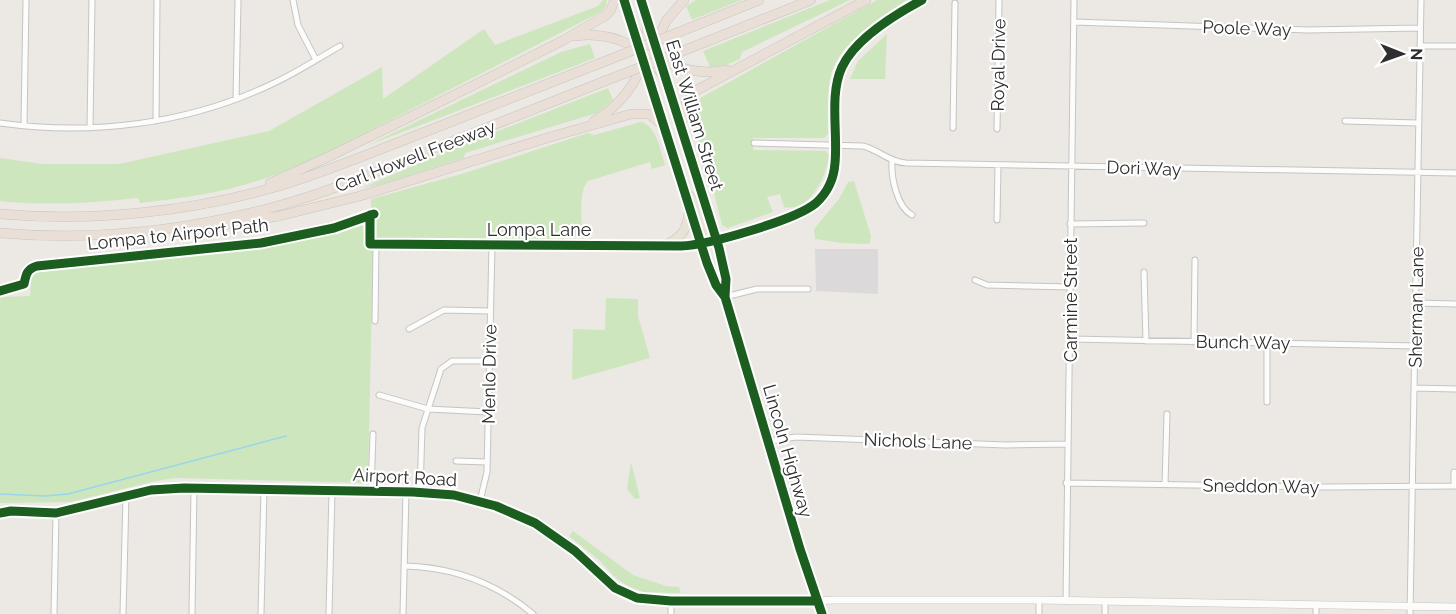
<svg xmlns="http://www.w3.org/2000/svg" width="1456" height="614" viewBox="0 0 1456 614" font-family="Raleway,sans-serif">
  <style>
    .industrial { fill: #dcd9db }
    .green { fill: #cee6be }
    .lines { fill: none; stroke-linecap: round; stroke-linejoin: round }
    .stream { stroke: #99d6ec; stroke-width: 1.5 }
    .minor-casing { stroke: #c5c4c5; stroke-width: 7 }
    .tertiary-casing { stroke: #c5c4c5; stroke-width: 8 }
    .primary-casing { stroke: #c6c5c4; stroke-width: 10 }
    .trunk-casing { stroke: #c6c5c4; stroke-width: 10 }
    .motorway-casing { stroke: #c6c5c4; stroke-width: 10 }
    .minor { stroke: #fcfcfb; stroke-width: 5 }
    .tertiary { stroke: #fcfcfb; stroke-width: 7 }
    .primary { stroke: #e8e4d6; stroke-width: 8 }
    .trunk { stroke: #e9e2d6; stroke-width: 9 }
    .motorway { stroke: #eadfd6; stroke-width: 9 }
    .motorway-bridge-casing { stroke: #c6c5c4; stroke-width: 10; stroke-linecap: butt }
    .motorway-bridge { stroke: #eadfd6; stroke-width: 9 }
    .cycleway-casing { stroke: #fff; stroke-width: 13 }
    .cycleway { stroke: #1b5e20; stroke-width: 9 }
    .labels { text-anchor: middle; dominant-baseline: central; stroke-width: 4.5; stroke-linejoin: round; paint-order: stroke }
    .street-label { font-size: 18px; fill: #2e2e2e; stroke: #fff }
  </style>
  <rect width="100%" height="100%" fill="#ece8e4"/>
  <!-- industrial -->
  <path class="industrial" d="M815,249H878V294L816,291Z"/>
  <!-- green -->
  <path class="green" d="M603,0H607L606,6L601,12L338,147C306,163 274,177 240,186C207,195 173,199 140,203L138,198C92,203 46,206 0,201V158L42,164H119L269,131L382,67L383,99L484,29L495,45L598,6Z
    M696,0H742L692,20L686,6Z
    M830,0H850L742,52L740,59L726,65L710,67L703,51Z
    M877,0H907C881,16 836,46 830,78C827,96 828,116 828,134L824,138H753V150L826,151L829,155C827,175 810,213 784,207L780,194L767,197L773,212L728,228L722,225L708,169L691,115L695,101Z
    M887,34L885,79H850L858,61Z
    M590,44L595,58L366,146L561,52Z
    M608,88L613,100L597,113L465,153L464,158L382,184L362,188L442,153Z
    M641,122C657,126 660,150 665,165L652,169L650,162L588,181C578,191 582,222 582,237L573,236L547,243L385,241L382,238H371V199L465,173L588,133L594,135Z
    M854,181L871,236L870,243L866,244L842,243L815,239L814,229L839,199L848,182Z
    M360,224L367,229V247L373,248L368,483L175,478L156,481L71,502L0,503V297L30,296L32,271L271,245Z
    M606,298L638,299V316L650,358L572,380L573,329L605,330Z
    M631,462L640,498L635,499L627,489Z
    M573,531L633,575L666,586L679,587L681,593L644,592L630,587L617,579L599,560L569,536Z"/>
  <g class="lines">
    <!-- stream -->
    <path class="stream" d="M0,494L45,496L68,494L286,436"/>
    <!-- minor casing -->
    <g class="minor-casing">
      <path id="minor" d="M293,0L298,25L316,60
        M1074,22L1308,30L1420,28
        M1420,46H1456
        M236,99L238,0
        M156,121L157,0
        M1345,121L1418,123
        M0,123C92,136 188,124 272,84C296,73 317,59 340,46
        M24,126L26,0
        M90,127L92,0
        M953,128L955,3
        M997,129L999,0
        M754,143L863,146C879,150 889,162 906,163L1456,173
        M892,161C891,178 897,207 912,215
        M997,220L998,165
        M1070,224L1144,223
        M1144,272L1146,341
        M975,280L987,285L1070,287
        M725,297L757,289H808
        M1415,303L1456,304
        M375,321L376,244L681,246L701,244
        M409,329L444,310L490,311
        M1070,339L1416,346
        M1194,342L1195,260
        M1414,388L1456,389
        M379,395L428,409L488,412
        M1267,402V343
        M769,441L796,437L1006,445L1068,444
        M456,461L487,462
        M1066,483L1326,487L1456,486
        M1165,485L1167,414
        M1454,486V472
        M371,491L373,434
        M420,492L422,428L441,369L452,361H489
        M480,501L487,472L492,245
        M404,566C452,567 496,583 533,614
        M1066,601L1074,0
        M54,614L56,513
        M123,614L126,496
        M192,614L194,488
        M261,614L264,488
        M329,614L332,490
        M403,614L406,492
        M671,614V601
        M1039,614V600
        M1105,614V601
        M1316,614V605
        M1410,614L1421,0"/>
    </g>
    <!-- tertiary casing -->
    <g class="tertiary-casing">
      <path id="tertiary" d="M701,244C730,236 795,221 816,202C855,168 822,109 842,67C855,39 896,14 922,0
        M0,513L11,511L56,513L151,490L184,488L420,492L447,494L473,499L507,510L535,523L575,551L615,588L631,596L646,599L794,602L834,600H1039L1456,607"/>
    </g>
    <!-- primary casing -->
    <g class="primary-casing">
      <path id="primary" d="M624,0L630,20
        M641,0L665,76"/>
    </g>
    <!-- trunk casing -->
    <g class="trunk-casing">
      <path id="trunk" d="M669,88L722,257L726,279L725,297L800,549L822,614
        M653,94L710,273L716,285L725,297
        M685,191L697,205L708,238L717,240
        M664,246C681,238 687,231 689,212"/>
    </g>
    <!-- motorway casing -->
    <g class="motorway-casing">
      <path id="motorway" d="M629,15C633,25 637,36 644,44C663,67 699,76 727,70
        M692,27L759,0
        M575,36C615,30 654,50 669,88
        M655,45L666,21L684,0
        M698,45L811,0
        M651,59L649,76L653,94
        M594,121C634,97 654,57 645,10
        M681,127L686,103L697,90L866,0
        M270,183L326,158L432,106L564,40L605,16L610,11L615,0
        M0,214C93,222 190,212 279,186C323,173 365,155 407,139C471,114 535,89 598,64
        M222,225L279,216L360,196L547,138L631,114H649L664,126
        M0,233C92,241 185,231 274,207C323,194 369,175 415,156C478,131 542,106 605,81"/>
    </g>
    <!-- minor -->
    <use href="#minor" class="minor"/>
    <!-- tertiary -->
    <use href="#tertiary" class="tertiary"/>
    <!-- primary -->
    <use href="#primary" class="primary"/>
    <!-- trunk -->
    <use href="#trunk" class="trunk"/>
    <!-- motorway -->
    <use href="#motorway" class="motorway"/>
    <!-- motorway-bridge casing -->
    <g class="motorway-bridge-casing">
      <path id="motorway-bridge" d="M598,64L692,27
        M605,81L698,45"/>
    </g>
    <!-- motorway-bridge -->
    <use href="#motorway-bridge" class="motorway-bridge"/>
    <!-- cycleway casing -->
    <g class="cycleway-casing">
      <path id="cycleway" d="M624,0L707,263L716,285L725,297
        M641,0L719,248L726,279L725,297L800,549L822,614
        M370,215V244L681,246C708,245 796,220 816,203C828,192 834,178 835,163C838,132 829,95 842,67C855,39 896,14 922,0
        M0,291L24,284C26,274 27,269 37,266L261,243L334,228L374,214
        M0,513L11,511L56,513L151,490L184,488L413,492L454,495L496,506L535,523L575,551L615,588L637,598L671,601H817"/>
    </g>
    <!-- cycleway -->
    <use href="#cycleway" class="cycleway"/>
  </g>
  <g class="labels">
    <!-- street labels -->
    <g class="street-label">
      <text transform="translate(1247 28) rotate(2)">Poole Way</text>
      <text transform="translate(998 65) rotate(-89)">Royal Drive</text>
      <text transform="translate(695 115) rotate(73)">East William Street</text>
      <text transform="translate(415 156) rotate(-21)">Carl Howell Freeway</text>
      <text transform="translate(1144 168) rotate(2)">Dori Way</text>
      <text x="539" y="229">Lompa Lane</text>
      <text transform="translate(178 234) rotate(-6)">Lompa to Airport Path</text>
      <text transform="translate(1070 300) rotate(-90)">Carmine Street</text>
      <text transform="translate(1416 307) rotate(-89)">Sherman Lane</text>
      <text transform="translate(1243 342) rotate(1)">Bunch Way</text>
      <text transform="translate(489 374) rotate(-89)">Menlo Drive</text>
      <text transform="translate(918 441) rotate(2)">Nichols Lane</text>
      <text transform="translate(788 451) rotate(74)">Lincoln Highway</text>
      <text transform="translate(405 477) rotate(3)">Airport Road</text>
      <text transform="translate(1261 486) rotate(1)">Sneddon Way</text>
    </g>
  </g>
  <!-- north arrow -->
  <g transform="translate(1402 54) rotate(91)" stroke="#ffffff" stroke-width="4.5" paint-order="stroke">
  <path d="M0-4.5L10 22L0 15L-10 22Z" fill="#2e2e2e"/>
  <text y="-9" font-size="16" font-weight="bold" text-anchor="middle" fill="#2e2e2e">N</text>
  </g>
</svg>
